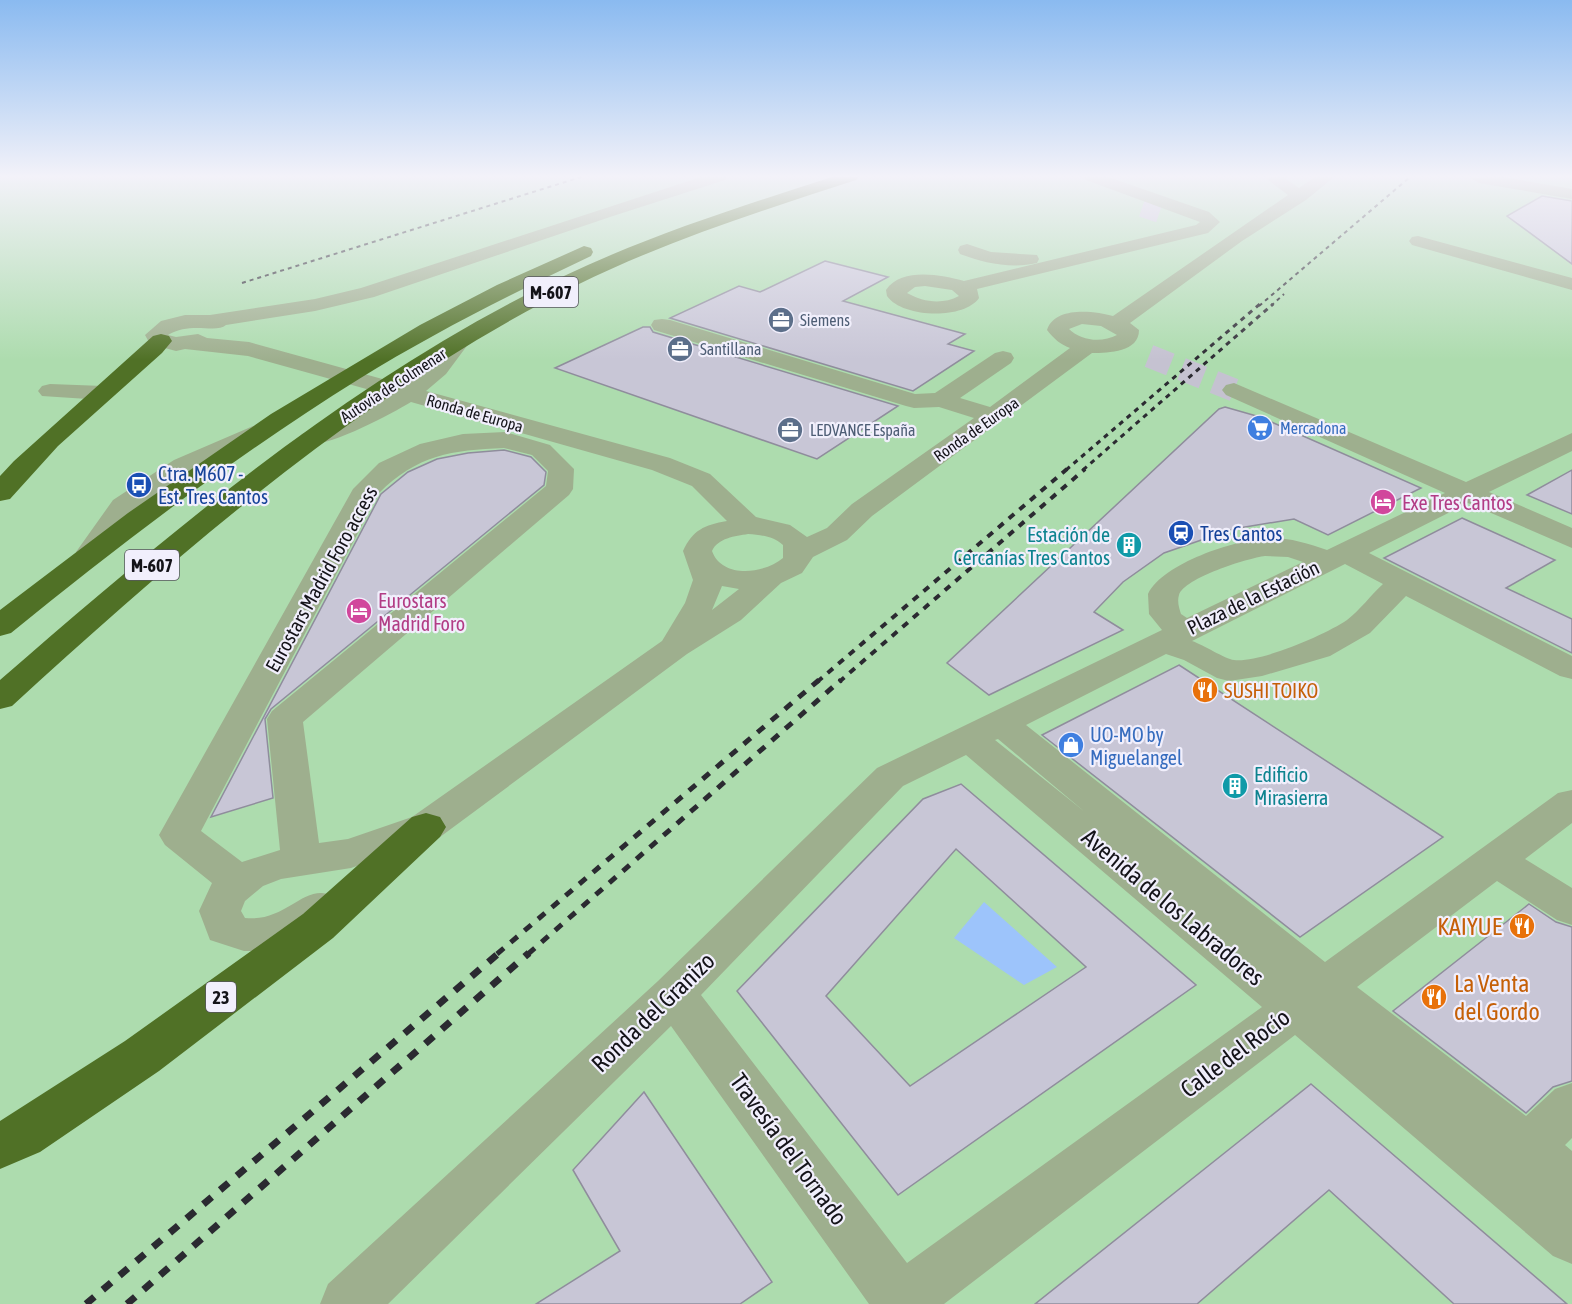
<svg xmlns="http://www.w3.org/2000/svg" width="1572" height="1304" viewBox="0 0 1572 1304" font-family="'Asap Condensed',sans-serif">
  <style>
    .green { fill: #addcae }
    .water { fill: #9dc4fb }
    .building { fill: #c8c6d6; stroke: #8f8d9c; stroke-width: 1.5; fill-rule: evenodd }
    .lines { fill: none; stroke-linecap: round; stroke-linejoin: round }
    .minor-tunnel-far1 { stroke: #c5c2d1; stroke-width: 18; stroke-dasharray: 18 9; stroke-linecap: butt }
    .minor-tunnel { stroke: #c5c2d1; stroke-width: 23; stroke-dasharray: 23 12; stroke-linecap: butt }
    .minor { fill: #9eaf8e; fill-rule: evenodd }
    .highway { fill: #507126; fill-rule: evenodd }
    .rail-far4 { stroke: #2b2a31; stroke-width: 2; stroke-dasharray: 4 4; stroke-linecap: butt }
    .rail-far3 { stroke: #2b2a31; stroke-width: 3; stroke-dasharray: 5 5; stroke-linecap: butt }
    .rail-far2 { stroke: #2b2a31; stroke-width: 4; stroke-dasharray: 7 7; stroke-linecap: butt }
    .rail-far1 { stroke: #2b2a31; stroke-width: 5; stroke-dasharray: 9 9; stroke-linecap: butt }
    .rail { stroke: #2b2a31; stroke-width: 7; stroke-dasharray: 11 11; stroke-linecap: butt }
    .labels { text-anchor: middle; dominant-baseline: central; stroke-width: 4.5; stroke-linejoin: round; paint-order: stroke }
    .far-service-label { font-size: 16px; fill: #4e5e75; stroke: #f1effc; text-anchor: start }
    .far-street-label { font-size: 16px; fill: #141319; stroke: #f1effc }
    .far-shop-label { font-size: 16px; fill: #366cbe; stroke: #f1effc; text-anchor: start }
    .shield { fill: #f1effc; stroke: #56555d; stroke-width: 1.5 }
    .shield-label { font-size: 18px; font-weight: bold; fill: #141319 }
    .transit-label { font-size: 20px; fill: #164399; stroke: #f1effc; text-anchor: start }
    .hotel-label { font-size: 20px; fill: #b23c85; stroke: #f1effc; text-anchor: start }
    .culture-label { font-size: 20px; fill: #0d838f; stroke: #f1effc; text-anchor: end }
    .street-label { font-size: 20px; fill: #141319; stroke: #f1effc }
    .food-label { font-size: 20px; fill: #c56008; stroke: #f1effc; text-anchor: start }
    .shop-label { font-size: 20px; fill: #366cbe; stroke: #f1effc; text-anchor: start }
    .near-street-label { font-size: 24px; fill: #141319; stroke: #f1effc }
    .near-food-label { font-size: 24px; fill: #c56008; stroke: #f1effc; text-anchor: end }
  </style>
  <rect width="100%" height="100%" fill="#e4e1f2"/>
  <!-- green -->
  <path class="green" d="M0,177H1572V1304H0Z"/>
  <!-- water -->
  <path class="water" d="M984,902L1057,967L1024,985L954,938Z"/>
  <!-- building -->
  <path class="building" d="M1542,196L1572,201V264L1507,216Z
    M825,261L888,277L843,301L965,334L948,344L974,351L913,391L670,318L739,286L760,292Z
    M643,327H650L653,332L898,406L817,459L555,368Z
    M1225,407L1260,417L1421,488L1328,535L1294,519L1233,529L1164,553L1123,582L1094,612L1123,630L989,695L947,663L1219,409Z
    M504,450L531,457L546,472L544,485L271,709L265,719L273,798L211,817L381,494L408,472L437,459L468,453Z
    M1572,470V514L1527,495Z
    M1462,518L1555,560L1506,588L1572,619V653L1384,558Z
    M1179,665L1443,837L1300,937L1042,735Z
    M961,784L1196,985L898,1195L737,991L923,799ZM956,849L1086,967L910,1086L826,996Z
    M1529,904L1556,922L1572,927V1081L1553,1087L1526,1113L1393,1011Z
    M1311,1084L1567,1304H1454L1329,1190L1197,1304H1035Z
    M644,1092L772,1282L740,1304H536L620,1251L573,1170Z"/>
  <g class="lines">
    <!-- minor-tunnel-far1 -->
    <path class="minor-tunnel-far1" d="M1142,208L1163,215"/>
    <!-- minor-tunnel -->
    <path class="minor-tunnel" d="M1149,356L1234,390"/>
    <!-- minor -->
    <path class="minor" d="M701,177H727L725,180L613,216L374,297L315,311L226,325C216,334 191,321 168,335L176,337L198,334L207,338L249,342L404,385L430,364L450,338L458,336L466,338L469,343L446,374L426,391L670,458L710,474L756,517L790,525L807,537L827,528L852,504L974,418L939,407L914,408L906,406L654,330L651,325L654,320L662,319L670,320L915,394L935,393L995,353L1003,351L1011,353L1014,358L1011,363L960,398L990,407L1070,348C1060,344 1054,339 1047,330C1055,306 1094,311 1113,316L1288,195L1268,180L1270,177H1287L1286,179L1299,188L1315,177H1334L1306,200L1242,241L1130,323L1139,330C1139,352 1109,353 1092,353L872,516L847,540L813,557L802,573L781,583L741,620L687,654L440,837L351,868L281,879L263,886L245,901L241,911L245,918C281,922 299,892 322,893C326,893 332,896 336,898L342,909L336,920L319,931L301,940L267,951H244L210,940L199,911L212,883L165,845L159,835L353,489L379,463L420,444L463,434L505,432L550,445L574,469L573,489L569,495L303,722L319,843L348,839L412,817L662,641L685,603L693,580L683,551C693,530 704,525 727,521L692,486L652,470L411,402C389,415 325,450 302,444L298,439L302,434L351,414L388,395L248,356L185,349L176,351L150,344L145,335L161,321L185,315H210L315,299L361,288ZM1082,324L1101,326L1117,335C1102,343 1081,341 1069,329ZM504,448L532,455L548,471L546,486L272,711L267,719L280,850L242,862L201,831L379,493C417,455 452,450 504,448ZM748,534C761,535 773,536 783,545V558C764,574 722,579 712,551C718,538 735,536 748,534ZM722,586L739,589L712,610Z
      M1084,177H1108L1209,212L1220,222L1208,233L977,289L979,298C964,320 902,318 887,296L886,290C902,267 941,275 964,281L1196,225L1200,222L1086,180ZM925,286L952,290L959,296C942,305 923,302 907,293L915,287Z
      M1503,177L1572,189V199L1479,183L1471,178Z
      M1418,236L1572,278V290L1412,245L1409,241L1412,237Z
      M967,244L991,252L1037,255L1039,259L1037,263C1011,269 984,263 960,254L958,250L960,246Z
      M1234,383L1466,482L1572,433V451L1489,492L1572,528V548L1468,503L1369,553L1572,656V679L1560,676L1406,596L1370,633L1330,656L1262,676L1229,681L1217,678L1184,660L1166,654L1026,725L1325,962L1558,793L1572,790V823L1525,859L1572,888V925L1557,920L1497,881L1357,987L1526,1116L1555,1089L1572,1083V1138L1565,1145L1572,1151V1264L1553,1256L1295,1035L944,1304H869L671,1026L388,1304H320L328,1284L658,981L877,768L1162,630L1149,614L1148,594C1163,563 1235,540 1267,538C1287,537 1308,543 1327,550L1445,493L1226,395L1222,390L1226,385ZM1265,556L1288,557L1303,562L1187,618L1181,614C1179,608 1177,601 1179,595C1184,578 1248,558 1265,556ZM1345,564L1383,584C1371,595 1360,610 1347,620C1325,635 1260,663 1234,660C1225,659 1204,645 1192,641ZM998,739L1085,812L995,740ZM966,755L1262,1007L907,1263L701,995L903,786Z
      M50,384L103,386L111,388L115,393L111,398L103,400L42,396L38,391L42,386Z
      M258,424L267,427L271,432L267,437L192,472L133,512L101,558L91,561L81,558L76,552L113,500L174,460Z"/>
    <!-- highway -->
    <path class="highway" d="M832,177H858L856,180C761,211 666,241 577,285C365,391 186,547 12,706L0,709V680C175,528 354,376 564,276C650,235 742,206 832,177Z
      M584,246L591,248L593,252L591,256C511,294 433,333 359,379C237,455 123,542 11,633L0,636V610L128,513L271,414L420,325L497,285Z
      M161,334L169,336L172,341L162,353L58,446L10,499L0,501V476L14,461L153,336Z
      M426,813L440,817L446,827L440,837L333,938L159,1071L40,1152L0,1169V1121L125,1041L303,914L412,817Z"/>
    <!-- rail-far4 -->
    <path class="rail-far4" d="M242,283L581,177
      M1259,306L1410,177
      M1271,306L1284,294"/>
    <!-- rail-far3 -->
    <path class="rail-far3" d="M1066,470L1260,304
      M1083,470L1273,304"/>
    <!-- rail-far2 -->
    <path class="rail-far2" d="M817,682L1067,469
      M839,682L1085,469"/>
    <!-- rail-far1 -->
    <path class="rail-far1" d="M497,954L819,680
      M528,954L841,680"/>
    <!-- rail -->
    <path class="rail" d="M86,1304L499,953
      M127,1304L529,953"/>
  </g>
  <!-- sky -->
  <linearGradient id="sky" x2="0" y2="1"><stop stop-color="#8abaf0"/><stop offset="0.49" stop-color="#f3f2f9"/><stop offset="1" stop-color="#f3f2f9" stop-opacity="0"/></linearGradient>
  <rect width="1572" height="360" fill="url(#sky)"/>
  <!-- icons -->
  <defs>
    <g id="office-disc" transform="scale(1.35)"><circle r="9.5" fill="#5c6f8a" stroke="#f1effc"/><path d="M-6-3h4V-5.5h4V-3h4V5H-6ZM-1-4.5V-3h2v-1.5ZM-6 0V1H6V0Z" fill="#fff"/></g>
    <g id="supermarket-disc" transform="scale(1.35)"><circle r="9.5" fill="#3f7fe0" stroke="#f1effc"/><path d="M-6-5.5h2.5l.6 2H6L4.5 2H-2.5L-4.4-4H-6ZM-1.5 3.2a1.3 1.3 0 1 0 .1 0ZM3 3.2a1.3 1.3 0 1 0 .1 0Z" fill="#fff"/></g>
    <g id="bus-disc" transform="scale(1.35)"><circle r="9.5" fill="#1a4fb4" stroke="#f1effc"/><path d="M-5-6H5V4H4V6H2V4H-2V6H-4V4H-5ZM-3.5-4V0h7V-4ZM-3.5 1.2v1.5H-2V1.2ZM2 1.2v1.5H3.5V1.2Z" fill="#fff"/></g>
    <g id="hotel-disc" transform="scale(1.35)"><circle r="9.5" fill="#d1479c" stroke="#f1effc"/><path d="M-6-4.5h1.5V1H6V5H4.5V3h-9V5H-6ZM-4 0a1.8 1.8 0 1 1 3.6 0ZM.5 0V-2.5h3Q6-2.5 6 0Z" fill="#fff"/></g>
    <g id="station-disc" transform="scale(1.35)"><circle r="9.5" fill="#1a4fb4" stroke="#f1effc"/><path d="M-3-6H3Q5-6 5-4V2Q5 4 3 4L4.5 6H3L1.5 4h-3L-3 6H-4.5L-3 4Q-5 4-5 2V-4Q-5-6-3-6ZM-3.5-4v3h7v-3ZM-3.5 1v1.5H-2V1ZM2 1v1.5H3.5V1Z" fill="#fff"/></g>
    <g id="building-disc" transform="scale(1.35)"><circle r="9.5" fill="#0f9aa8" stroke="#f1effc"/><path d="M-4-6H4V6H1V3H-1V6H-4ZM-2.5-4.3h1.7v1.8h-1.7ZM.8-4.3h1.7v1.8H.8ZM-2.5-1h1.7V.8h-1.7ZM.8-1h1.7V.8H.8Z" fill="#fff"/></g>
    <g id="restaurant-disc" transform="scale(1.35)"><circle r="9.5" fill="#e8710a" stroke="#f1effc"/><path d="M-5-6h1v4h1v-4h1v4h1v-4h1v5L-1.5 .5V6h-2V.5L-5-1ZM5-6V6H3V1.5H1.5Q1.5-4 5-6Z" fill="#fff"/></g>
    <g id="shop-disc" transform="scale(1.35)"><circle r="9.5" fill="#3f7fe0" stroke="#f1effc"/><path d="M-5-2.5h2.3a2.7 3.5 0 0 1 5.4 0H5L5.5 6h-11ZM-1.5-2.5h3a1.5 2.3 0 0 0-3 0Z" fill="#fff"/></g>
  </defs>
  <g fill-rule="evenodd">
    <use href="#office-disc" x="781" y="320"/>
    <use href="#office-disc" x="680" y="349"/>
    <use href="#supermarket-disc" x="1260" y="428"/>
    <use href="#office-disc" x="790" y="430"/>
    <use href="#bus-disc" x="139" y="485"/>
    <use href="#hotel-disc" x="1383" y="502"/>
    <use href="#station-disc" x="1181" y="533"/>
    <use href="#building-disc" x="1129" y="545"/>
    <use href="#hotel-disc" x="359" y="611"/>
    <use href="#restaurant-disc" x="1205" y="690"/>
    <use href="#shop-disc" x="1071" y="745"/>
    <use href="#building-disc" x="1235" y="786"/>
    <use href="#restaurant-disc" x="1522" y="926"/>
    <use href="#restaurant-disc" x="1434" y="997"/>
  </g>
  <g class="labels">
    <!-- far-service labels -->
    <g class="far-service-label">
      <text x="800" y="320">Siemens</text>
      <text x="700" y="349">Santillana</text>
      <text x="810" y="430">LEDVANCE España</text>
    </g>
    <!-- far-street labels -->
    <g class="far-street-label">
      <text transform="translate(393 385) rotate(-33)">Autovía de Colmenar</text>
      <text transform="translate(475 413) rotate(16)">Ronda de Europa</text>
      <text transform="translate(976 429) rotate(-35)">Ronda de Europa</text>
    </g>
    <!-- far-shop labels -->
    <g class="far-shop-label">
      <text x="1280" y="428">Mercadona</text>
    </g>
    <!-- shield labels -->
    <g class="shield">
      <rect x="524" y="277" width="54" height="30" rx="4.5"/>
      <rect x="125" y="550" width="54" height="30" rx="4.5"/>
      <rect x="206" y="982" width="30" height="30" rx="4.5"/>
    </g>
    <g class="shield-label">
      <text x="551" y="292">M-607</text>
      <text x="152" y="565">M-607</text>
      <text x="221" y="997">23</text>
    </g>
    <!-- transit labels -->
    <g class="transit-label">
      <text x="158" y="473">Ctra. M607 -<tspan x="158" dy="23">Est. Tres Cantos</tspan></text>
      <text x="1200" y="533">Tres Cantos</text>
    </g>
    <!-- hotel labels -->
    <g class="hotel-label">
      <text x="1402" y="502">Exe Tres Cantos</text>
      <text x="378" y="600">Eurostars<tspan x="378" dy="23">Madrid Foro</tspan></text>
    </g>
    <!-- culture labels -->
    <g class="culture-label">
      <text x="1110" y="534">Estación de<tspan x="1110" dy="23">Cercanías Tres Cantos</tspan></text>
      <text x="1254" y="774" text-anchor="start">Edificio<tspan x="1254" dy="23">Mirasierra</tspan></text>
    </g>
    <!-- street labels -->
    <g class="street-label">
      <text transform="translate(321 579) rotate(-61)">Eurostars Madrid Foro access</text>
      <text transform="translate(1253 597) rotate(-26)">Plaza de la Estación</text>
    </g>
    <!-- food labels -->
    <g class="food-label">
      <text x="1224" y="690">SUSHI TOIKO</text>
    </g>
    <!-- shop labels -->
    <g class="shop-label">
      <text x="1090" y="734">UO-MO by<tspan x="1090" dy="23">Miguelangel</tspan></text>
    </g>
    <!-- near-street labels -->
    <g class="near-street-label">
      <text transform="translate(1173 907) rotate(40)">Avenida de los Labradores</text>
      <text transform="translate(653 1012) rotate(-44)">Ronda del Granizo</text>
      <text transform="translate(1235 1053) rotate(-37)">Calle del Rocío</text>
      <text transform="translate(789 1149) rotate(54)">Travesía del Tornado</text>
    </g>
    <!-- near-food labels -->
    <g class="near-food-label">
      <text x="1502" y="926">KAIYUE</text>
      <text x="1454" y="983" text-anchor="start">La Venta<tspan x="1454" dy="28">del Gordo</tspan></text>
    </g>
  </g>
</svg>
